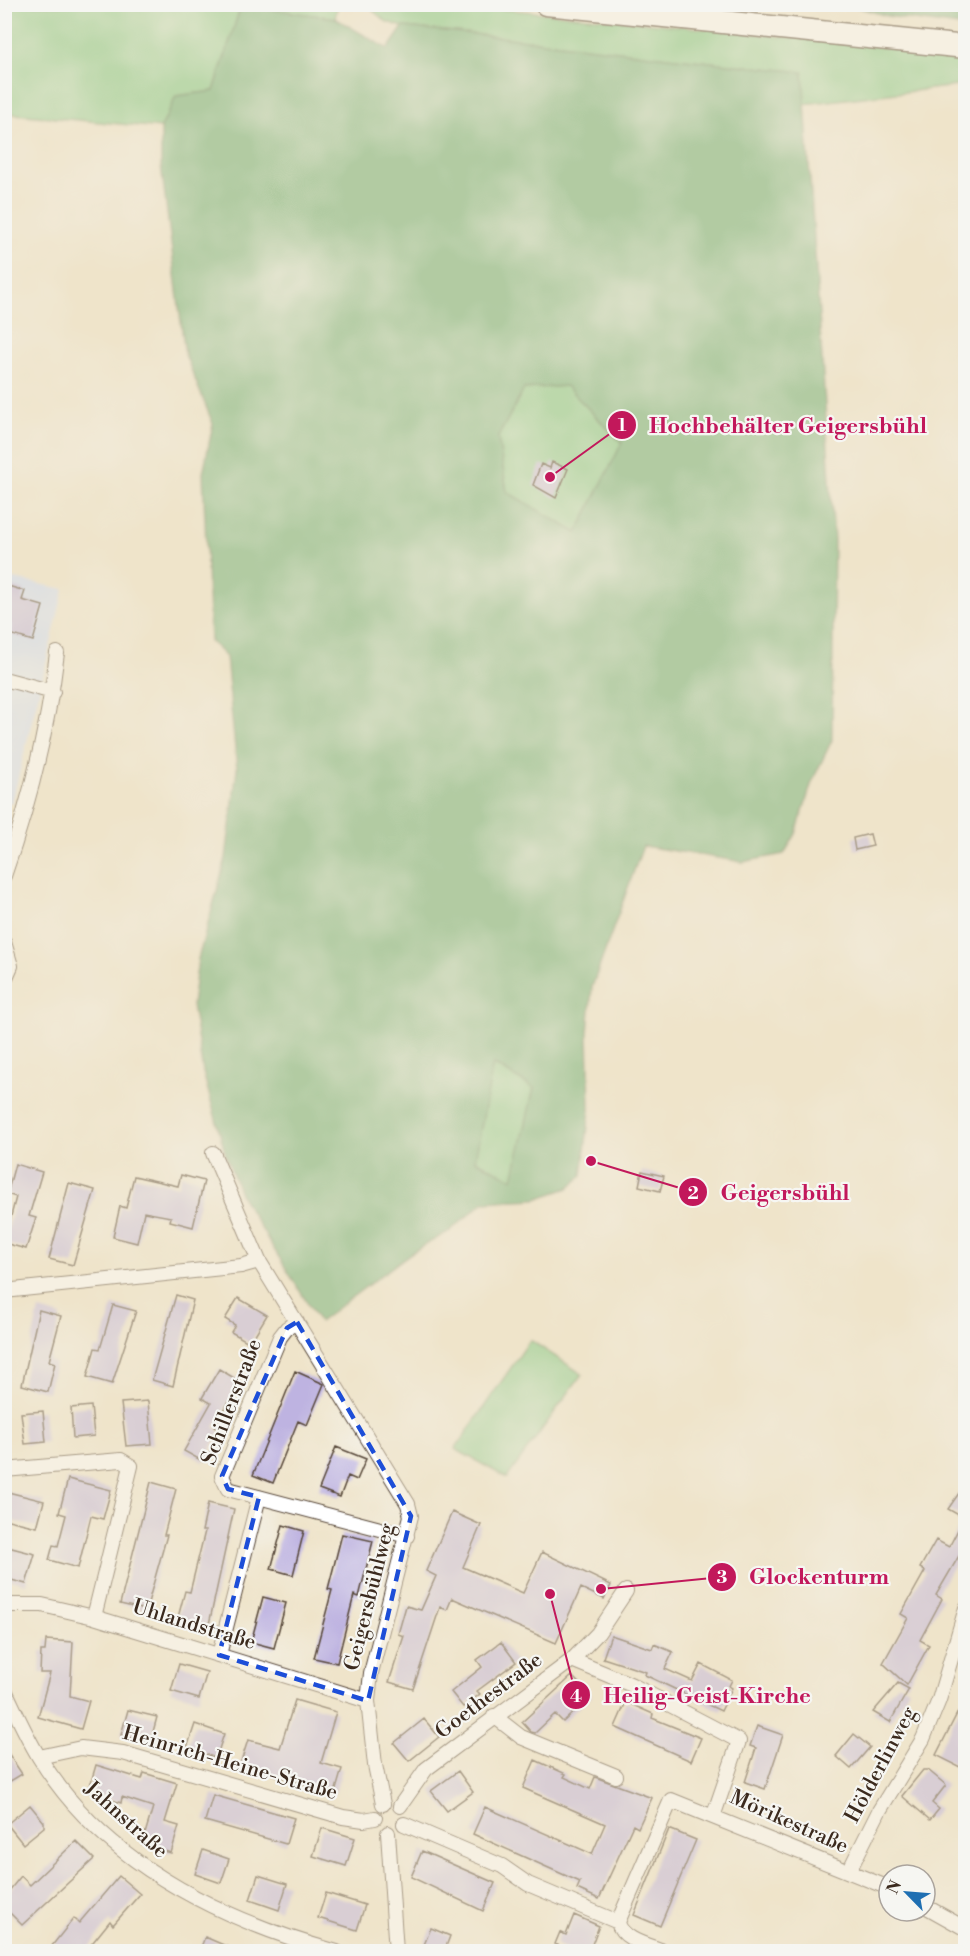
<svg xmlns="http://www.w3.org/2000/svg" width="970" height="1956" viewBox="0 0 970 1956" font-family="'Libre Bodoni',serif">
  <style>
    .built { fill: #ccdbfa }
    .green { fill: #7fc985; stroke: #5d7a52; stroke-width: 1.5 }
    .forest { fill: #67ad72; stroke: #516c48; stroke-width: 1.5; fill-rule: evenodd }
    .building { fill: #beb3e1 }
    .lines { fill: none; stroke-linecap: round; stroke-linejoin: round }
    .street-casing { stroke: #564638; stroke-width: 16 }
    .primary-casing { stroke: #564638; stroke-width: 25 }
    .street { stroke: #fff; stroke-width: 14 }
    .primary { stroke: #fff; stroke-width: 22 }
    .marked { fill: none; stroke: #1d4ed8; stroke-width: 4.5; stroke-dasharray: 12 8; stroke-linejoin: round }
    .labels { text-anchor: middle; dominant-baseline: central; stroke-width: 4.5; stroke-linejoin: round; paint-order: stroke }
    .street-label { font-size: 21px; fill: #3b2a1e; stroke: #f6f6f2 }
    .leader { fill: none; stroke: #c2185b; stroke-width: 2 }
    .callout-dot { fill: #c2185b; stroke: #f6f6f2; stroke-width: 2 }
    .mark-label { font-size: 18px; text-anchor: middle; font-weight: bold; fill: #fff }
    .callout-label { font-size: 22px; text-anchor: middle; font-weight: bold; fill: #c2185b; stroke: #f6f6f2; stroke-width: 4.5; stroke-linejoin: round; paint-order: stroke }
  </style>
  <rect width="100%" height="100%" fill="#f6f6f2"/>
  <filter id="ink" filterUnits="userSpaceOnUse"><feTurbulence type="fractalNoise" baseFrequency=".0167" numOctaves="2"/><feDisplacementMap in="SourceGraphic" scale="12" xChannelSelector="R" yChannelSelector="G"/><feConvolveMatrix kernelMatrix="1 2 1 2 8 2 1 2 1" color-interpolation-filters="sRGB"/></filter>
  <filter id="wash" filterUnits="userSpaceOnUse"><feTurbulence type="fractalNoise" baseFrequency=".008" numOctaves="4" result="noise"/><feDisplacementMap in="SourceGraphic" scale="24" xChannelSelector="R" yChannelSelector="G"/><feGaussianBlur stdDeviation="1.35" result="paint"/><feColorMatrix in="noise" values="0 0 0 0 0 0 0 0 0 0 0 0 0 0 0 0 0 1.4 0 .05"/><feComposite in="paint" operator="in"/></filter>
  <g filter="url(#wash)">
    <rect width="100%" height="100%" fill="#efe4ca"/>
    <!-- built -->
    <path class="built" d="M4,577L64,589L12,803L4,801Z"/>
    <!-- green -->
    <path class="green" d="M4,5H338L335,18L241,5L214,91L176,96L161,128L5,113Z
      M373,5H458L631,21L892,48L965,60V85L804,104L803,72C669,59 537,39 403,27L387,22L373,11Z
      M566,386L622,443L577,533L507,492L498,437L524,389Z
      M492,1064L534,1088L514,1180L475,1160Z
      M530,1340L582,1374L507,1478L455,1449Z"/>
    <!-- forest -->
    <path class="forest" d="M241,5L335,18L388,49L403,27C537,39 670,59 803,72L834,540L832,740L812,782L796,834L784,854L743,862L643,846L592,987L588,1033L590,1109L582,1176L568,1188L536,1199L484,1202L450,1231L411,1253L319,1322L241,1196L226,1156L203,1072L192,1005L198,959L226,858L237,769L226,657L210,641L203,473L213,424L185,354L161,165V128L176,96L214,91ZM566,386L622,443L577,533L507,492L498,437L524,389ZM493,1064L534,1088L513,1179L475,1160Z
      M850,5H965V27L887,16Z"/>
    <g id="blocks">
      <!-- building -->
      <path class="building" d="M552,462L568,469L556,498L533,485L541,464L550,468Z
        M8,586L25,591L22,600L43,606L33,641L10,634L12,625L4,622V598Z
        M870,834L873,846L855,850L853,838Z
        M15,1164L42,1172L29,1216L36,1218L26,1249L4,1243L16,1197L7,1194Z
        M642,1171L664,1176L660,1191L639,1186Z
        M181,1175L204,1181L193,1227L170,1221L171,1217L144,1212L137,1243L113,1237L120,1206L126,1208L134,1176L178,1186Z
        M69,1183L95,1190L73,1265L49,1259Z
        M176,1295L193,1300L173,1386L152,1380Z
        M238,1298L267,1315L250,1343L231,1332L235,1325L225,1319Z
        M113,1305L136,1311L112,1384L87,1377L95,1348L100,1349Z
        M39,1310L61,1316L49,1361L55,1363L48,1392L22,1385Z
        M219,1369L241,1382L214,1427L221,1431L204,1462L184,1451L211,1403L202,1398Z
        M295,1371L324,1384L307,1425L298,1421L273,1483L253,1475Z
        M148,1401L152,1444L126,1446L121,1403Z
        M91,1406L94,1436L73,1438L71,1408Z
        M43,1411L46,1442L25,1444L21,1413Z
        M336,1447L366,1459L357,1480L348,1476L340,1497L319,1489Z
        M68,1479L111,1490L103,1519L91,1516L78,1568L49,1560L53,1545L58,1546L66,1515L59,1513Z
        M151,1482L176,1489L164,1535H167L146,1610L120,1604Z
        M966,1483V1544L936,1595L942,1599L920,1640L929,1645L907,1685L883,1663L908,1618L901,1614L925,1571L920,1568L936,1540L949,1547L964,1518L948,1509Z
        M4,1491L44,1501L37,1527L4,1519Z
        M208,1503L234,1509L208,1629L177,1621L185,1591L190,1592L205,1531H202Z
        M452,1512L481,1525L463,1567L523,1593L542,1552L611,1585L604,1599L581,1588L556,1643L452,1598L447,1610L440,1607L413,1689L389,1682L404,1636L398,1634L406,1606L421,1610L436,1576L426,1571Z
        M283,1525L304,1531L293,1575L271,1569Z
        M342,1534L373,1541L359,1597L354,1595L337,1663L314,1658L332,1590L328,1589Z
        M4,1546L35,1554L26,1584L4,1578Z
        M263,1597L286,1603L274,1648L251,1642Z
        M611,1635L652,1649L654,1644L673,1652L665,1669L692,1681L701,1664L732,1680L729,1686L732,1688L721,1711L645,1675L646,1672L603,1658Z
        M46,1640L73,1642L70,1696L89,1701L81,1729L38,1717L50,1673H40L41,1651H45Z
        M501,1642L516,1662L477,1691L480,1694L463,1707L451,1692L482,1667L477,1660Z
        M179,1664L207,1672L199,1699L171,1691Z
        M572,1676L591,1696L563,1722L555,1714L535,1733L531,1732L522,1722Z
        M898,1683L909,1689L890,1722L873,1712Z
        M966,1696V1755L960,1767L936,1755Z
        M295,1700L336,1712L321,1763L342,1769L335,1793L240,1765L248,1740L280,1748Z
        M626,1702L653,1714L652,1718L701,1738L691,1761L615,1727Z
        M128,1710L157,1717L150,1743L121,1735Z
        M424,1719L439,1737L409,1761L394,1743Z
        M195,1724L224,1734L216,1758L187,1748Z
        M757,1726L783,1735L765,1789L745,1782L756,1748L750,1746Z
        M854,1734L870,1747L851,1769L836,1756Z
        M4,1747L22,1774L4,1785Z
        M535,1760L566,1774L564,1777L590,1789L595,1777L652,1798L638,1828L633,1825L599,1899L577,1889L580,1882L473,1834L485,1807L592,1854L605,1824L523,1788Z
        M96,1765L142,1779L144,1773L177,1783L165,1822L179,1826L171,1853L142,1844L153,1807L122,1797L121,1803L88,1792Z
        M923,1770H928L946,1785L932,1803L939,1809L930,1820L902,1796Z
        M458,1771L473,1792L447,1811L431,1791Z
        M213,1795L294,1818L286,1844L205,1821Z
        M30,1805L44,1822V1827L23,1844L7,1824Z
        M322,1828L355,1838L346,1866L313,1856Z
        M669,1829L696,1840L660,1926L634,1915Z
        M76,1841L94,1859L22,1925L4,1907V1897L21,1876L30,1885Z
        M203,1850L229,1859L221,1883L195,1874Z
        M422,1851L495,1883L483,1911L411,1877Z
        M258,1875L287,1884L279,1910L250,1900Z
        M119,1876L140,1894L113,1925L110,1921L85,1952H47L74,1918L79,1923Z
        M326,1893L365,1905L357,1930L318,1918Z
        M574,1915L599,1926L589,1952H574L555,1944L560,1932L566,1935Z
        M431,1928L450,1936L444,1952H421Z
        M205,1937L240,1952H199Z"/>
    </g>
  </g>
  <g filter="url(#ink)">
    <use href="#blocks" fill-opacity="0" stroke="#564638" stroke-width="1.5"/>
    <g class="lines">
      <!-- street casing -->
      <g class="street-casing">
        <path id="street" d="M4,679L53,692
          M4,876C29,804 48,729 57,653
          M4,942L11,966L4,982
          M213,1153L259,1261L408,1504L411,1516L371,1673L368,1701L375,1765L383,1804
          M4,1291L241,1266L259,1261
          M297,1322L287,1328L280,1337L222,1476L228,1489L407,1536
          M4,1470L121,1460L131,1466L94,1617
          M4,1605H42L94,1617L368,1701
          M219,1655L259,1497
          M572,1660L632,1685L739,1741L713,1817L889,1888
          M4,1688C15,1711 26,1736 39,1757C104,1864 221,1920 337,1952
          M494,1716L521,1737L616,1776
          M39,1757L81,1748L123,1753L343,1817L364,1820L375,1818
          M400,1806L426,1769L572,1660L598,1633L626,1591
          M404,1824L502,1866L528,1884L618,1922L671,1800L713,1817
          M388,1833L396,1952
          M849,1871L879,1811L923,1739L939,1700L966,1608
          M925,1906L966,1929
          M618,1922C621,1940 651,1946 666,1952"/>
      </g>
      <!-- primary casing -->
      <g class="primary-casing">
        <path id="primary" d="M546,4L966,47"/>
      </g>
      <!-- street -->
      <use href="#street" class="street"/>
      <!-- primary -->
      <use href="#primary" class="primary"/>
    </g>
  </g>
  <!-- marked area -->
  <path d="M0 0H970V1956H0ZM297,1322L411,1516L368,1701L219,1655L259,1497L228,1489L222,1476L287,1328Z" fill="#efe4ca" fill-opacity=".55" fill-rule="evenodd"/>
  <path class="marked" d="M297,1322L411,1516L368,1701L219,1655L259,1497L228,1489L222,1476L287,1328Z"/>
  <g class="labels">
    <!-- street labels -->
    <g class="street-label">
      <text transform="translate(232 1402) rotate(-69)">Schillerstraße</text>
      <text transform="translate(370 1597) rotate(-76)">Geigersbühlweg</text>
      <text transform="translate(194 1625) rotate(17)">Uhlandstraße</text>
      <text transform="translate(489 1696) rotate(-37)">Goethestraße</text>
      <text transform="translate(230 1763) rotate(16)">Heinrich-Heine-Straße</text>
      <text transform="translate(881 1765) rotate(-62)">Hölderlinweg</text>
      <text transform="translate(126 1820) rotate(42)">Jahnstraße</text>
      <text transform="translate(789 1822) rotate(24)">Mörikestraße</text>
    </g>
  </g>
  <!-- callouts -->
  <path class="leader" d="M550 477L622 425M591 1161L693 1192M601 1589L722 1577M550 1594L576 1695"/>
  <g class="callout-dot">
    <circle cx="550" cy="477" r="6"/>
    <circle cx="591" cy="1161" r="6"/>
    <circle cx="601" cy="1589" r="6"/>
    <circle cx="550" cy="1594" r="6"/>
    <circle cx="622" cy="425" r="15"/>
    <circle cx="693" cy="1192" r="15"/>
    <circle cx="722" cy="1577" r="15"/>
    <circle cx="576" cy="1695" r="15"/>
  </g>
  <g class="mark-label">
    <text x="622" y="431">1</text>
    <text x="693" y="1199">2</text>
    <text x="722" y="1583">3</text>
    <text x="576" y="1702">4</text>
  </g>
  <g class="callout-label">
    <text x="788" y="433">Hochbehälter Geigersbühl</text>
    <text x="785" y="1200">Geigersbühl</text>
    <text x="819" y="1584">Glockenturm</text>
    <text x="707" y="1703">Heilig-Geist-Kirche</text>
  </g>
  <!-- margin -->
  <rect width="970" height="1956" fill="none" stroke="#f6f6f2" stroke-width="24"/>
  <!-- north arrow -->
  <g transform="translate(907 1893) rotate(295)"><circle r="28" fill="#f6f6f2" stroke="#aba49d" stroke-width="1.5"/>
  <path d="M0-4.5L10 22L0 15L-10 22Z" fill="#1f6fb2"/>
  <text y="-9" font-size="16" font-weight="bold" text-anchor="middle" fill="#3b2a1e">N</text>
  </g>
</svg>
